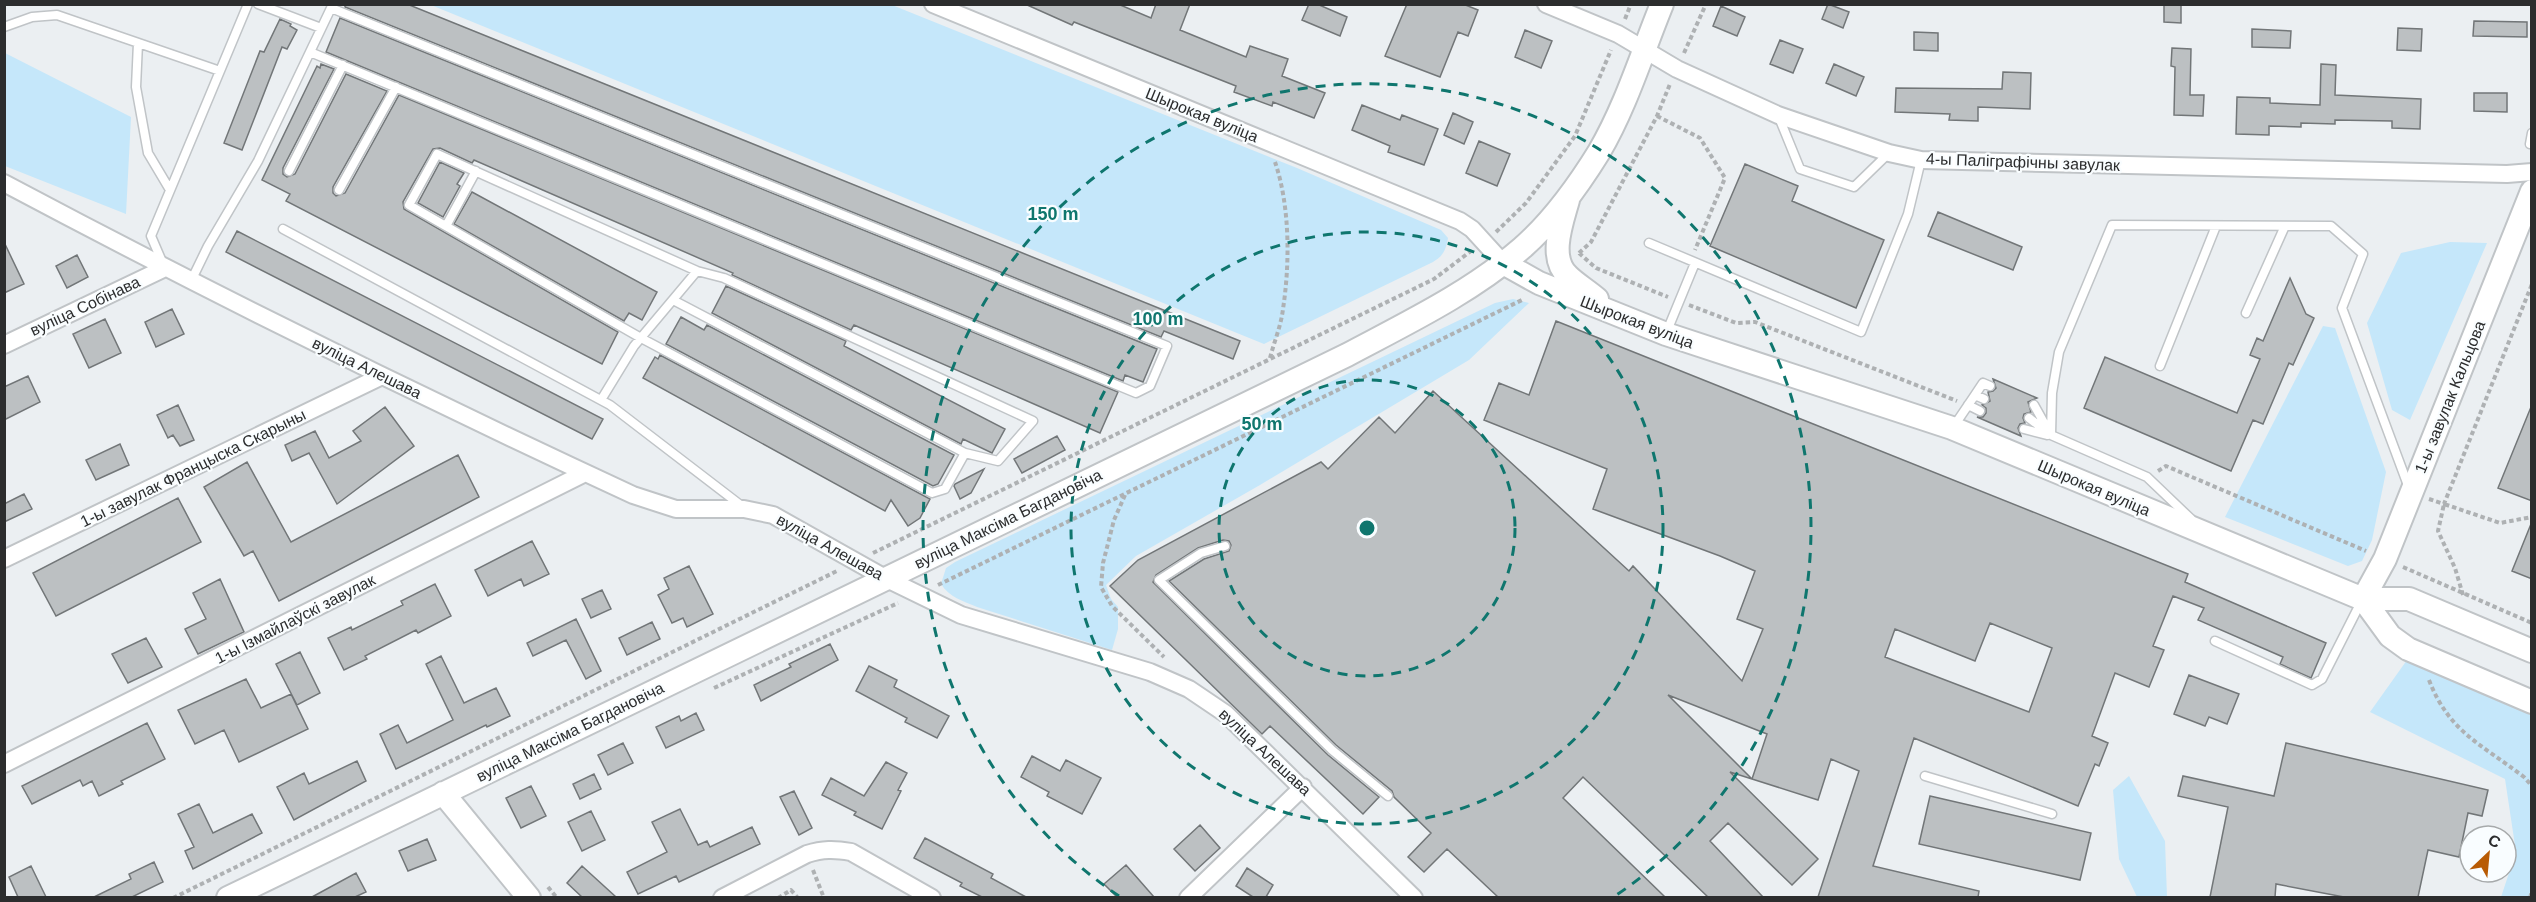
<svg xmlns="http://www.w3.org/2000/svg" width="2536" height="902" viewBox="0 0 2536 902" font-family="Arial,sans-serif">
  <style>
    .green { fill: #c5e7fa }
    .building { fill: #bcc0c2; stroke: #727678; stroke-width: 1.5; fill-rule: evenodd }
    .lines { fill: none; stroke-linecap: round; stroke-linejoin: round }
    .lane-casing { stroke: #c0c4c7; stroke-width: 11 }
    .street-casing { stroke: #c0c4c7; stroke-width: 20 }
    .secondary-casing { stroke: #c0c4c7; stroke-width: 26 }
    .path { stroke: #aeb1b3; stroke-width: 4; stroke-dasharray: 4.5 3; stroke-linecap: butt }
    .lane { stroke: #fff; stroke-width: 8 }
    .street { stroke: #fff; stroke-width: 16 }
    .secondary { stroke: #fff; stroke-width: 22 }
    .ring { fill: none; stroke: #0f766e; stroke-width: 3; stroke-dasharray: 10 8 }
    .labels { text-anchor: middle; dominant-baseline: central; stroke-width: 4.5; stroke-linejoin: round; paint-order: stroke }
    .street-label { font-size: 16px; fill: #2c2d2e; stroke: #f9fdff }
    .centre { fill: #0f766e; stroke: #f9fdff; stroke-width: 3 }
    .ring-label { font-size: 18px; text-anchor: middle; font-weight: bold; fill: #0f766e; stroke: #f9fdff; stroke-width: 4.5; stroke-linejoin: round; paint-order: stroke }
  </style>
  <rect width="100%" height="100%" fill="#ebeff2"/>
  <!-- green -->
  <path class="green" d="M431,5H892L1297,168L1441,230L1448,238C1446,250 1443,256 1433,262L1264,344Z
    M5,53L131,117L126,214L5,166Z
    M2450,242L2487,243L2410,420L2392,410L2367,323L2401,253Z
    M1513,299L1529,303L1469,360L1260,485L1136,556L1106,585L1111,599L1118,607V629L1112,650L977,607C963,601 949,597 941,584L946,568L955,562L1495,303Z
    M2323,326L2335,328L2386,472L2372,540L2362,561L2348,566L2225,517Z
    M2407,660L2531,713V897H2501L2516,852L2505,779L2370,712Z
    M2129,776L2165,841L2167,897H2137L2119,859L2113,790Z"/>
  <!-- building -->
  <path class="building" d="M345,4H407L1240,341L1233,359L1164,331L1161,337L345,7Z
    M1025,4H1118L1151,18L1156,4H1190L1180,30L1246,57L1250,46L1288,59L1282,76L1325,93L1314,118L1273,102L1272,106L1234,92L1236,86L1074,22L1072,25Z
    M1309,4H1317L1347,17L1340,36L1302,20Z
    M1407,4H1463L1478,10L1468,36L1458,32L1440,77L1385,56Z
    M1828,4L1849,12L1843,28L1822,19Z
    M2164,4H2181V23L2164,22Z
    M1721,6L1745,17L1737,36L1713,26Z
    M340,18L1157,349L1143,382L1125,375L1123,381L326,52Z
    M280,19L291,24L290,26L297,30L287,49L282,47L242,150L224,143L260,51L264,52Z
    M2474,21L2527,22V37L2473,36Z
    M2398,28L2422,29L2421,51L2397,50Z
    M2252,29L2291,31L2290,48L2252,47Z
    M1525,30L1552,41L1541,68L1515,57Z
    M1914,32L1938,33V51L1914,50Z
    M1780,40L1803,49L1793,73L1770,64Z
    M2172,48L2191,49L2190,95H2204L2203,116L2174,115L2175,67L2171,66Z
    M321,64L334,69L283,168V174L287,177L295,174L346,74L387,91L333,187V193L336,196L345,193L399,95L1118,392L1100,433L854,325L851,330L732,275L733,273L474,160L472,163L440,148L433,149L403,202L404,209L618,332L602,364L286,201L290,194L262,180L317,66L320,68Z
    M1834,64L1864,77L1856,96L1826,83Z
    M2321,64L2336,65L2335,95L2421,99L2420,129L2392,128V121L2335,120V124L2301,123V127L2269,126V135L2236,134L2237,97L2270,98V103L2320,105Z
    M2003,72L2031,73L2030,109L1978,107V121L1949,120L1950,114L1895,112L1896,88L2002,89Z
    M2474,93H2507V112L2474,111Z
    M1362,105L1400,120L1402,115L1438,129L1424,165L1388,152L1390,146L1352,130Z
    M1453,113L1473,122L1464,144L1444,135Z
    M1479,141L1510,154L1497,186L1466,173Z
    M440,162L464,173L457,184L460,186L443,217L418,203Z
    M1745,164L1798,186L1792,201L1884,240L1856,308L1710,246Z
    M472,192L657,292L642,320L629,313L624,321L454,224Z
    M1938,212L2022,247L2013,270L1928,236Z
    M237,231L603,419L592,439L226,252Z
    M4,242L24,284L4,293Z
    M77,255L88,277L67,288L56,266Z
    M2290,278L2306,314L2314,318L2293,365L2289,363L2263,424L2253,420L2231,471L2084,408L2105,357L2237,413L2260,359L2250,355L2257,338L2263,341Z
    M726,286L846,341L844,346L1005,429L992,453L963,439L961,444L712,313Z
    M172,309L184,334L156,347L145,322Z
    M681,317L704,330L707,325L954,455L938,484L933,486L666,344Z
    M105,319L121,353L89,368L73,334Z
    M1556,321L2188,574L2185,582L2326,643L2311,678L2280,664L2283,657L2198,620L2204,608L2173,596L2153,646L2164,650L2149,687L2115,673L2092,736L2108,743L2099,766L2095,764L2078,806L1914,738L1873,866L1979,891L1978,897H1818L1859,771L1831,759L1818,800L1752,779L1767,734L1668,695L1752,779L1730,772L1818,859L1792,885L1728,823L1710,841L1763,897H1708L1583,777L1563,798L1665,897H1498L1447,849L1424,872L1408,857L1431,833L1394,797L1392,791L1336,745L1169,581L1204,559L1229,551L1231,545L1229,541L1223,540L1198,548L1156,575L1153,582L1328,755L1379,797L1363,814L1270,726L1262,734L1110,586L1138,560L1321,462L1328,469L1379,417L1395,433L1433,391L1629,571L1633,566L1742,681L1763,629L1737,619L1755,571L1720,556L1593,509L1607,469L1484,420L1499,383L1529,395ZM1990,623L2052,648L2029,712L1885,657L1895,629L1975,661Z
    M660,355L930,499L920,518L908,526L891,500L885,511L643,378L655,357L658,359Z
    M28,376L40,402L4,420V387Z
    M1993,379L2037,398L2028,402L2031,412L2024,414L2023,418L2025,423L2020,424L2018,428L2021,436L1977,417H1983L1986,413V408L1982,405L1990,401L1988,392L1993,391L1996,388Z
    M178,405L194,440L180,446L173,435L168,438L157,415Z
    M385,407L414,446L337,504L309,453L292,461L285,445L315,431L329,458L361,441L353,431Z
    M2531,407L2532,408V501L2498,488Z
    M1057,436L1065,450L1022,473L1014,459Z
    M120,444L129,465L96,480L86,460Z
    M458,455L479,497L279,601L253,551L244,556L204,487L247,462L291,542Z
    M984,469L971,493L960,499L954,486L955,484Z
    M24,494L32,509L4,522V504Z
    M178,498L201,542L56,616L33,573Z
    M2531,524H2532V579L2512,571Z
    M532,541L549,574L524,586L521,579L488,596L475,570Z
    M689,566L713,614L687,627L683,618L672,623L658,595L669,589L664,578Z
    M220,579L244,632L198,654L185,629L206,619L193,593Z
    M435,584L451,616L418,633L416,630L365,656L367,659L344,670L328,638L351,627L352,630L403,605L401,601Z
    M602,590L611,609L591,618L582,599Z
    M576,619L601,671L586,679L566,640L533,656L527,643Z
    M652,622L660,639L627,655L619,638Z
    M146,638L162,667L128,683L112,654Z
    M830,644L838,660L761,701L754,685L791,667L789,664Z
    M300,652L320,693L297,705L276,664Z
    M441,656L464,703L496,688L510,716L487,727L486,725L396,769L380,734L398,725L407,743L453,720L426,664Z
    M869,666L897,680L894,687L949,716L937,738L905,722L907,718L856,691Z
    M2189,675L2239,694L2227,724L2209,717L2205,726L2174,714Z
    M246,679L261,708L291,694L308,729L239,762L224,730L195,744L178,710Z
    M696,713L704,730L666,748L656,727L679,716L681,721Z
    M147,723L165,759L121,781L123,784L99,796L92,781L83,786L80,780L32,804L22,786Z
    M623,743L633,763L608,775L598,755Z
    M2286,743L2488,790L2482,816L2468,813L2459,857L2428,850L2418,897H2344L2276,884L2275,897H2210L2228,807L2178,796L2183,776L2274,796Z
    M1032,756L1060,771L1066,760L1101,778L1082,814L1047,796L1049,792L1021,777Z
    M357,761L366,781L294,820L277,787L304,773L309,784Z
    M886,762L907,773L898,790L901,791L882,829L854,815L856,812L822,795L831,778L864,796Z
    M594,774L601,789L580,799L573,784Z
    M531,786L546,816L521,828L506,798Z
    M794,791L812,828L799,835L780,797Z
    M1930,796L2091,833L2080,880L1919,844Z
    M199,804L213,833L252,814L262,833L193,869L185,851L194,847L178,814Z
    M680,809L698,845L707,841L710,847L752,827L760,844L679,882L676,876L638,894L627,872L667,852L652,822Z
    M591,811L605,840L582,851L568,822Z
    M1200,825L1220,848L1195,871L1174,849Z
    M925,838L993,874L991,878L1026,897H982L960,886L962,883L914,858Z
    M427,839L436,860L408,871L399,851Z
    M154,862L163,882L132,897H94L131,879L129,874Z
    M1126,865L1154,897H1117L1104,884Z
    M31,866L46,897H18L9,877Z
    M582,866L616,897H582L567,883Z
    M1247,868L1273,885L1266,897H1253L1236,886Z
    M356,873L366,892L355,897H312Z"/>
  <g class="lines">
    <!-- lane casing -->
    <g class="lane-casing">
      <path id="lane" d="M258,4L321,28
        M331,8L1167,346L1150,386L1136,393L310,52Z
        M4,27L32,17L57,15L220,71
        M138,43L136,87L148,153L170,190
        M1778,115L1800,169L1854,187L1889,153
        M2530,144L2532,133
        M289,171L343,65
        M339,190L396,87
        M446,226L476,171
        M283,229L610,405L743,507
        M1649,243L1861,332L1908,214L1921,160
        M163,264L151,236L248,4
        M191,281L208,246L258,161L310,52
        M673,300L965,453L945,489L932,493L641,338L409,205L437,154L697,271L724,278L1033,421L998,461L965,453
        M2246,313L2285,226
        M1667,331L1695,263
        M2160,366L2216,226
        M1975,395L1983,383L1990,386
        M601,400L634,346L697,271
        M1968,405L1980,411
        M2034,405L2048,430
        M2029,418L2051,435L2147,477L2191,519
        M1954,426L1975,395L1984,399
        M2024,429L2047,435
        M2051,435L2052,393L2059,352L2112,225L2331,226L2363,254L2342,308L2409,488
        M1225,546L1201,553L1159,580L1332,750L1388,796
        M2215,641L2312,685L2322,679L2361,602
        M1925,776L2052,814"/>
    </g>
    <!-- street casing -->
    <g class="street-casing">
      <path id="street" d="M933,4L1460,221L1472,229L1503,263
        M1546,4L1618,34L1677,69L1778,115L1889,153L1921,160L2507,174L2532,172
        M4,183C211,293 421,397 633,495L676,509H744L773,515L885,578L961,615L1150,672L1189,689L1226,714L1414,898
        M4,345L165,268
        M4,559L382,376
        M4,764L585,473
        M722,898L807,854C823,849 834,849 851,852L932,898
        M1188,898L1303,787"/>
    </g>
    <!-- secondary casing -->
    <g class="secondary-casing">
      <path id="secondary" d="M1568,200C1562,222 1548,258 1568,276C1576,284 1588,291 1597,299
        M1503,263L1539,283L1666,334L1952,428L2363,599H2409L2532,651
        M2363,599L2385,559L2532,191
        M2363,599L2390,636L2408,649L2532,702
        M443,793L529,898
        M228,898L1347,355C1407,323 1470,293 1522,248C1553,221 1578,186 1599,152C1626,106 1642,53 1662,4"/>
    </g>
    <!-- path -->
    <path class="path" d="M1625,19L1631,4
      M1684,53L1706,4
      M1657,116L1700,138L1725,178L1695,250
      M1496,232L1526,203L1575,136L1611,50
      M1579,253L1591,242L1657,116L1670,84
      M1579,253L1596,268L1668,297
      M1689,305L1736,323L1755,322L1957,401
      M1270,358C1274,342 1281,326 1283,309C1290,263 1290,206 1275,162
      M2158,471L2166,466L2366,551
      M1125,495L1114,520L1103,563L1101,587L1112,606L1164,657
      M2429,499L2444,504L2532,284
      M873,553L1434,279L1471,251
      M2403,567L2532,623
      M938,585L1524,299
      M2463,595L2455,568L2438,531L2444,504L2500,523L2532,517
      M2429,680C2449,732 2481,744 2524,777L2532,786
      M714,688L898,603
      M813,870L824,898
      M548,887L557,898
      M173,898L837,571
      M778,898L791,890L798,898
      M2530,898L2532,891"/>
    <!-- lane -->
    <use href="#lane" class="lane"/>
    <!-- street -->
    <use href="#street" class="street"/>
    <!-- secondary -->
    <use href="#secondary" class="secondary"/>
  </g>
  <!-- distance rings -->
  <g class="ring">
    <circle cx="1367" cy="528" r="148"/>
    <circle cx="1367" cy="528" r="296"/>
    <path d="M1119 896A444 444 0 1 1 1615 896"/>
  </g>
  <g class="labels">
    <!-- street labels -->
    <g class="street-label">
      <text transform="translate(1202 115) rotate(22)">Шырокая вуліца</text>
      <text transform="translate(2023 162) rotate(2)">4-ы Паліграфічны завулак</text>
      <text transform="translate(85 306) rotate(-25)">вуліца Собінава</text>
      <text transform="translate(1637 322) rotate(21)">Шырокая вуліца</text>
      <text transform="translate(367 368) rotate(26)">вуліца Алешава</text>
      <text transform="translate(2450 397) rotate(-68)">1-ы завулак Кальцова</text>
      <text transform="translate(193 468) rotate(-26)">1-ы завулак Францыска Скарыны</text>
      <text transform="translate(2094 488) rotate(23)">Шырокая вуліца</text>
      <text transform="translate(1008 519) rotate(-26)">вуліца Максіма Багдановіча</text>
      <text transform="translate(830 547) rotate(29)">вуліца Алешава</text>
      <text transform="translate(295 619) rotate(-27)">1-ы Ізмайлаўскі завулак</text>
      <text transform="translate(570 732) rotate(-26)">вуліца Максіма Багдановіча</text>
      <text transform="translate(1265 752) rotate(43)">вуліца Алешава</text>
    </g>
  </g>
  <circle cx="1367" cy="528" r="9" class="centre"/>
  <g class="ring-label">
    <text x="1053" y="220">150 m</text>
    <text x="1158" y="325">100 m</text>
    <text x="1262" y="430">50 m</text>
  </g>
  <!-- border -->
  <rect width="2536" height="902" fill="none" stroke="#2c2d2e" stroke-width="12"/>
  <!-- north arrow -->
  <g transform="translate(2488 854) rotate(26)"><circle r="28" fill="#f9fdff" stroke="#a7aaab" stroke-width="1.5"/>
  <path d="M0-4.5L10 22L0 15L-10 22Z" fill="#b85b05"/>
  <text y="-9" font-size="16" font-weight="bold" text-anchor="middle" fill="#2c2d2e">С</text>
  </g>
</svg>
